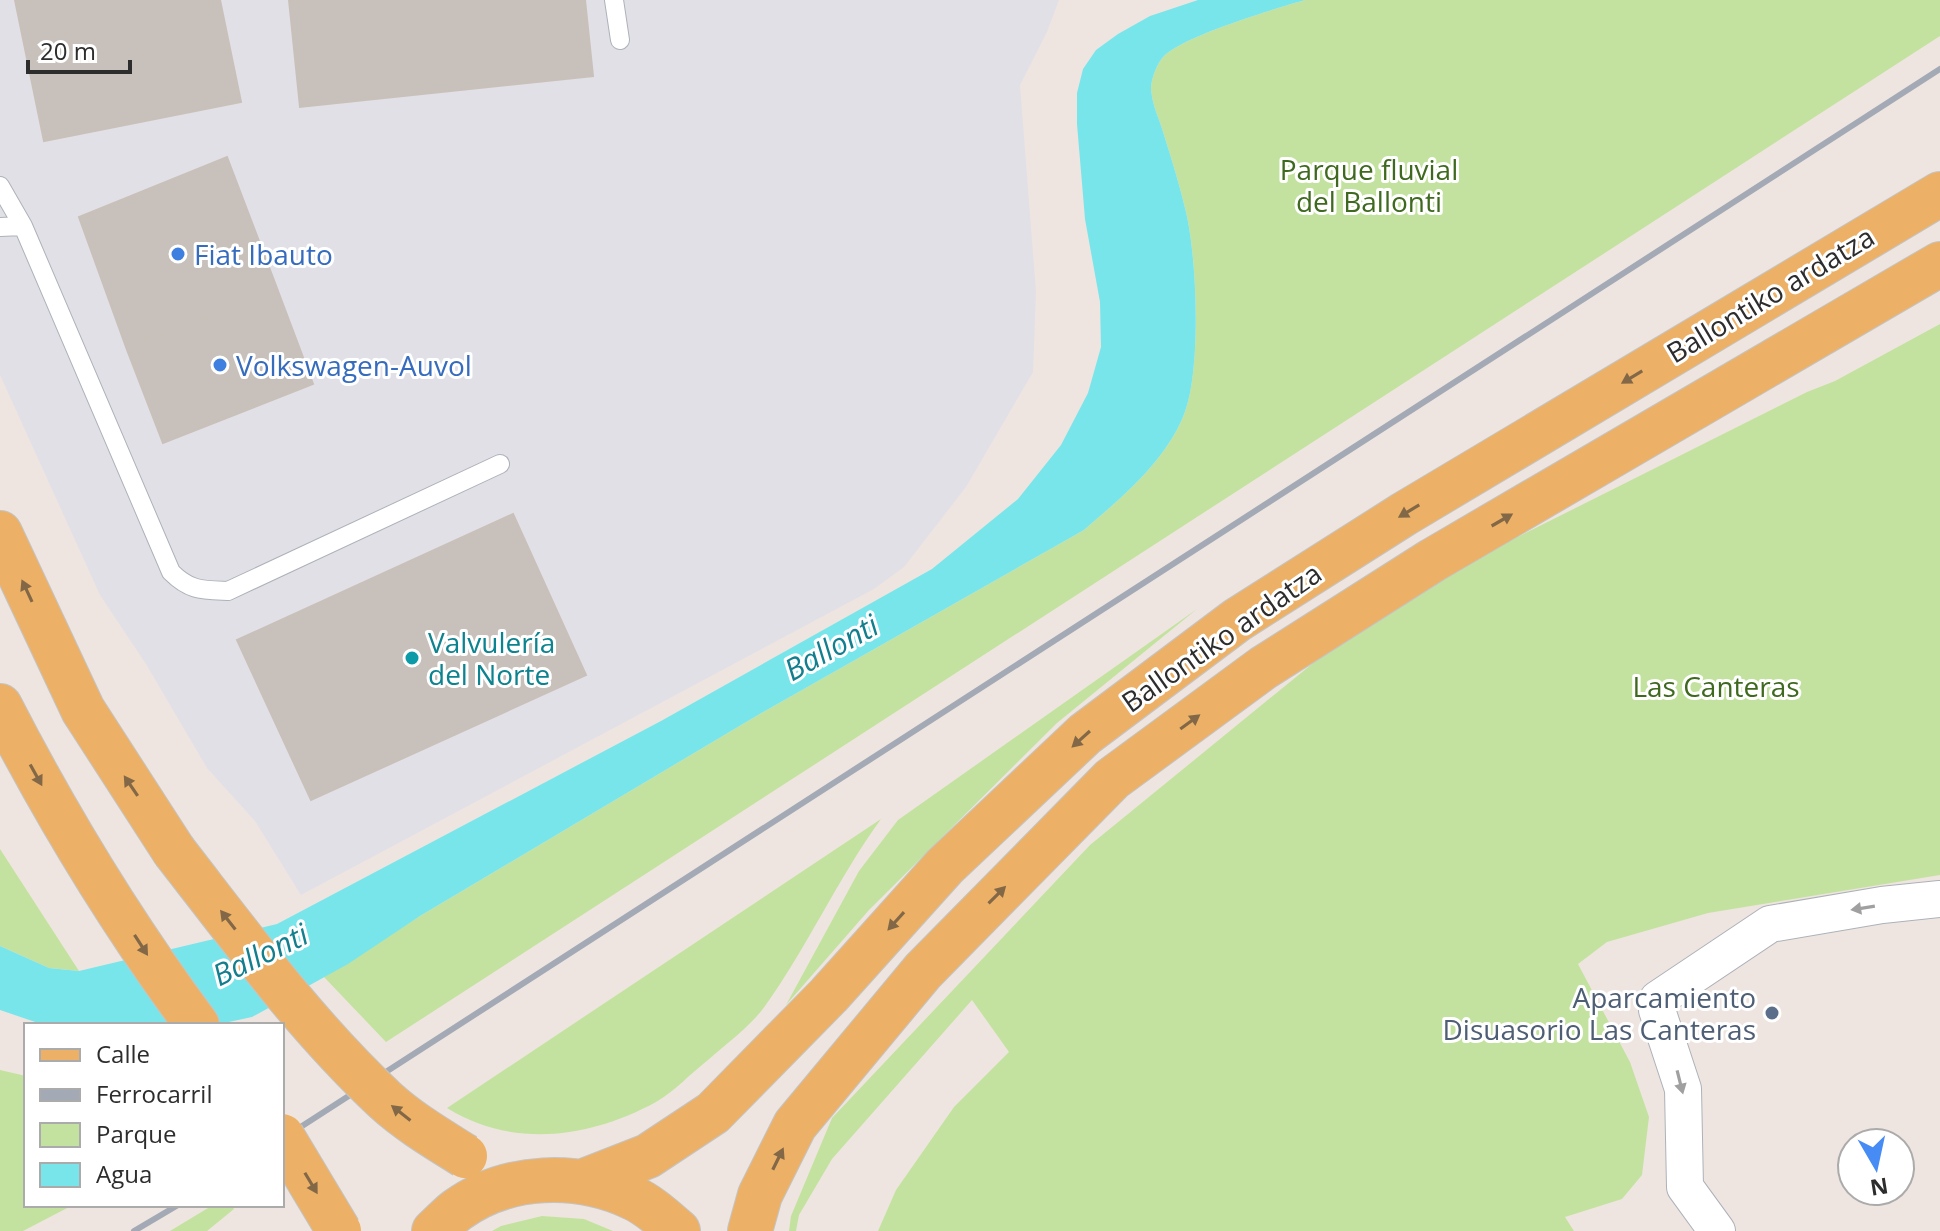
<svg xmlns="http://www.w3.org/2000/svg" width="1940" height="1231" viewBox="0 0 1940 1231" font-family="'Open Sans',sans-serif">
  <style>
    .industrial { fill: #e1e0e7 }
    .green { fill: #c4e29f }
    .water { fill: #78e5eb }
    .building { fill: #c7c0bb; stroke: #c9c0ba; stroke-width: 2 }
    .lines { fill: none; stroke-linecap: round; stroke-linejoin: round }
    .lane-casing { stroke: #adb2b9; stroke-width: 20 }
    .street-casing { stroke: #adb2b9; stroke-width: 38 }
    .primary-casing { stroke: #c4c4c4; stroke-width: 46 }
    .lane { stroke: #fff; stroke-width: 18 }
    .street { stroke: #fff; stroke-width: 36 }
    .primary { stroke: #ecb167; stroke-width: 44 }
    .rail { stroke: #a3aab6; stroke-width: 6 }
    .primary-bridge-casing { stroke: #c4c4c4; stroke-width: 46; stroke-linecap: butt }
    .primary-bridge { stroke: #ecb167; stroke-width: 44 }
    .oneway { fill: #836847 }
    .oneway2 { fill: #a0a0a0 }
    .shop-dot { fill: #3f7fe0; stroke: #fff; stroke-width: 3 }
    .culture-dot { fill: #0f9aa8; stroke: #fff; stroke-width: 3 }
    .service-dot { fill: #5c6f8a; stroke: #fff; stroke-width: 3 }
    .labels { text-anchor: middle; dominant-baseline: central; stroke-width: 6; stroke-linejoin: round; paint-order: stroke }
    .park-label { font-size: 28px; fill: #3e691e; stroke: #fff }
    .shop-label { font-size: 28px; fill: #366cbe; stroke: #fff; text-anchor: start }
    .street-label { font-size: 28px; fill: #2d2d2d; stroke: #fff }
    .culture-label { font-size: 28px; fill: #0d838f; stroke: #fff; text-anchor: start }
    .service-label { font-size: 28px; fill: #4e5e75; stroke: #fff; text-anchor: end }
    .water-label { font-size: 30px; font-style: italic; fill: #137e8d; stroke: #fff }
  </style>
  <rect width="100%" height="100%" fill="#eee5e0"/>
  <!-- industrial -->
  <path class="industrial" d="M0,0H1059L1047,32L1020,85L1036,292L1033,372L966,487L904,567L874,589L301,895L255,821L207,768L146,664L100,595L0,375Z"/>
  <!-- green -->
  <path class="green" d="M1305,0H1940V36L386,1042L324,977L420,916L758,715L1084,530C1121,498 1163,464 1183,417C1202,373 1197,258 1186,212C1180,186 1172,161 1164,135C1159,117 1153,109 1151,89C1151,79 1157,63 1164,56C1183,36 1277,8 1305,0Z
    M1940,324V875L1708,913L1607,942L1578,964L1630,1062L1649,1117L1642,1175L1622,1199L1565,1217L1574,1231H878L896,1190L954,1107L1009,1052L972,1000L832,1159L799,1215L796,1231H789L791,1216L832,1118L1090,845L1388,602L1807,392L1835,381Z
    M1197,609L1057,723L869,910L786,1005L859,871L898,820Z
    M881,819C838,878 808,946 765,1006C751,1026 727,1043 708,1060C691,1073 674,1092 656,1102C590,1138 513,1149 447,1108Z
    M0,849L79,971L49,968L0,946Z
    M0,1070L26,1076V1205H73L23,1231H0Z
    M213,1205H232L234,1209L207,1231H170Z
    M542,1216L584,1219L613,1231H492L501,1226Z"/>
  <!-- water -->
  <path class="water" d="M1198,0H1305C1277,8 1183,36 1164,56C1157,63 1151,79 1151,89C1153,109 1159,117 1164,135C1172,161 1180,186 1186,212C1197,258 1202,374 1183,417C1163,464 1121,498 1084,530L758,715L420,916L348,964L252,1017L215,1025H44L0,1010V946L49,968L79,971L277,924L661,721L932,569L1018,499L1061,445L1088,393L1101,347L1100,302L1085,219L1077,124V93L1083,69L1096,50L1118,34L1150,16Z"/>
  <!-- building -->
  <path class="building" d="M15,0H220L241,102L44,141Z
    M289,0H585L593,76L300,107Z
    M227,157L278,291L126,347L79,217Z
    M278,291L313,384L163,443L126,347Z
    M513,514L586,675L311,800L237,640Z"/>
  <g class="lines">
    <!-- lane casing -->
    <g class="lane-casing">
      <path id="lane" d="M614,0L620,40
        M0,186L23,226L171,572C190,591 202,590 228,591L500,464
        M0,227L23,226"/>
    </g>
    <!-- street casing -->
    <g class="street-casing">
      <path id="street" d="M1717,1231L1685,1187L1683,1089L1657,1010L1658,999L1770,924L1882,905L1940,899"/>
    </g>
    <!-- primary casing -->
    <g class="primary-casing">
      <path id="primary" d="M0,533L83,710L174,851
        M0,706C57,817 122,924 197,1025
        M584,1181L648,1156L713,1113L829,995L945,866L1085,734L1237,620L1404,514L1940,194
        M434,1231C442,1224 449,1216 457,1210C508,1173 578,1172 633,1198C649,1205 665,1220 678,1231
        M750,1231L760,1195L795,1125L923,971L1112,779L1263,668L1433,560L1940,264"/>
    </g>
    <!-- lane -->
    <use href="#lane" class="lane"/>
    <!-- street -->
    <use href="#street" class="street"/>
    <!-- primary -->
    <use href="#primary" class="primary"/>
    <!-- rail -->
    <path class="rail" d="M282,1139L1940,69
      M134,1231L178,1205"/>
    <!-- primary-bridge casing -->
    <g class="primary-bridge-casing">
      <path id="primary-bridge" d="M174,851C241,937 305,1025 385,1100C409,1122 438,1139 465,1156
        M282,1136L339,1231"/>
    </g>
    <!-- primary-bridge -->
    <use href="#primary-bridge" class="primary-bridge"/>
  </g>
  <!-- one-way arrows -->
  <defs><path id="oneway-solid" d="M-6-.8H1V-3.2L6.5 0L1 3.2V.8H-6Z" transform="scale(2)"/></defs>
  <g class="oneway">
    <use href="#oneway-solid" transform="translate(1632 377) rotate(149)"/>
    <use href="#oneway-solid" transform="translate(1409 511) rotate(149)"/>
    <use href="#oneway-solid" transform="translate(1502 520) rotate(-30)"/>
    <use href="#oneway-solid" transform="translate(27 591) rotate(-115)"/>
    <use href="#oneway-solid" transform="translate(1190 722) rotate(-36)"/>
    <use href="#oneway-solid" transform="translate(1081 739) rotate(138)"/>
    <use href="#oneway-solid" transform="translate(36 775) rotate(61)"/>
    <use href="#oneway-solid" transform="translate(131 786) rotate(-124)"/>
    <use href="#oneway-solid" transform="translate(997 895) rotate(-45)"/>
    <use href="#oneway-solid" transform="translate(228 920) rotate(-128)"/>
    <use href="#oneway-solid" transform="translate(896 921) rotate(132)"/>
    <use href="#oneway-solid" transform="translate(141 945) rotate(57)"/>
    <use href="#oneway-solid" transform="translate(401 1113) rotate(-142)"/>
    <use href="#oneway-solid" transform="translate(778 1159) rotate(-64)"/>
    <use href="#oneway-solid" transform="translate(311 1183) rotate(59)"/>
  </g>
  <g class="oneway2">
    <use href="#oneway-solid" transform="translate(1863 908) rotate(171)"/>
    <use href="#oneway-solid" transform="translate(1680 1082) rotate(76)"/>
  </g>
  <!-- markers -->
  <g class="shop-dot">
    <circle cx="178" cy="254" r="8"/>
    <circle cx="220" cy="365" r="8"/>
  </g>
  <circle class="culture-dot" cx="412" cy="658" r="8"/>
  <circle class="service-dot" cx="1772" cy="1013" r="8"/>
  <g class="labels">
    <!-- park labels -->
    <g class="park-label">
      <text x="1369" y="169">Parque fluvial<tspan x="1369" dy="32">del Ballonti</tspan></text>
      <text x="1716" y="686">Las Canteras</text>
    </g>
    <!-- shop labels -->
    <g class="shop-label">
      <text x="194" y="254">Fiat Ibauto</text>
      <text x="236" y="365">Volkswagen-Auvol</text>
    </g>
    <!-- street labels -->
    <g class="street-label">
      <text transform="translate(1770 294) rotate(-31)">Ballontiko ardatza</text>
      <text transform="translate(1221 637) rotate(-35)">Ballontiko ardatza</text>
    </g>
    <!-- culture labels -->
    <g class="culture-label">
      <text x="428" y="642">Valvulería<tspan x="428" dy="32">del Norte</tspan></text>
    </g>
    <!-- service labels -->
    <g class="service-label">
      <text x="1756" y="997">Aparcamiento<tspan x="1756" dy="32">Disuasorio Las Canteras</tspan></text>
    </g>
    <!-- water labels -->
    <g class="water-label">
      <text transform="translate(831 647) rotate(-29)">Ballonti</text>
      <text transform="translate(260 954) rotate(-26)">Ballonti</text>
    </g>
  </g>
  <!-- legend -->
  <rect x="24" y="1023" width="260" height="184" fill="#ffffff" stroke="#ababab" stroke-width="2"/>
  <rect x="40" y="1049" width="40" height="12" fill="#ecb167" stroke="#ababab" stroke-width="2"/>
  <text x="96" y="1063" font-size="24" fill="#2d2d2d">Calle</text>
  <rect x="40" y="1089" width="40" height="12" fill="#a3aab6" stroke="#ababab" stroke-width="2"/>
  <text x="96" y="1103" font-size="24" fill="#2d2d2d">Ferrocarril</text>
  <rect x="40" y="1123" width="40" height="24" fill="#c4e29f" stroke="#ababab" stroke-width="2"/>
  <text x="96" y="1143" font-size="24" fill="#2d2d2d">Parque</text>
  <rect x="40" y="1163" width="40" height="24" fill="#78e5eb" stroke="#ababab" stroke-width="2"/>
  <text x="96" y="1183" font-size="24" fill="#2d2d2d">Agua</text>
  <!-- north arrow -->
  <g transform="translate(1876 1167) rotate(171)"><circle r="38" fill="#ffffff" stroke="#ababab" stroke-width="2"/>
  <path d="M0-6L14 30L0 20L-14 30Z" fill="#478cf4"/>
  <text y="-12" font-size="22" font-weight="bold" text-anchor="middle" fill="#2d2d2d">N</text>
  </g>
  <!-- scale -->
  <path d="M28 60v12h102v-12" fill="none" stroke="#2d2d2d" stroke-width="4"/>
  <text x="40" y="60" font-size="24" fill="#2d2d2d" stroke="#ffffff" stroke-width="6" paint-order="stroke">20 m</text>
</svg>
